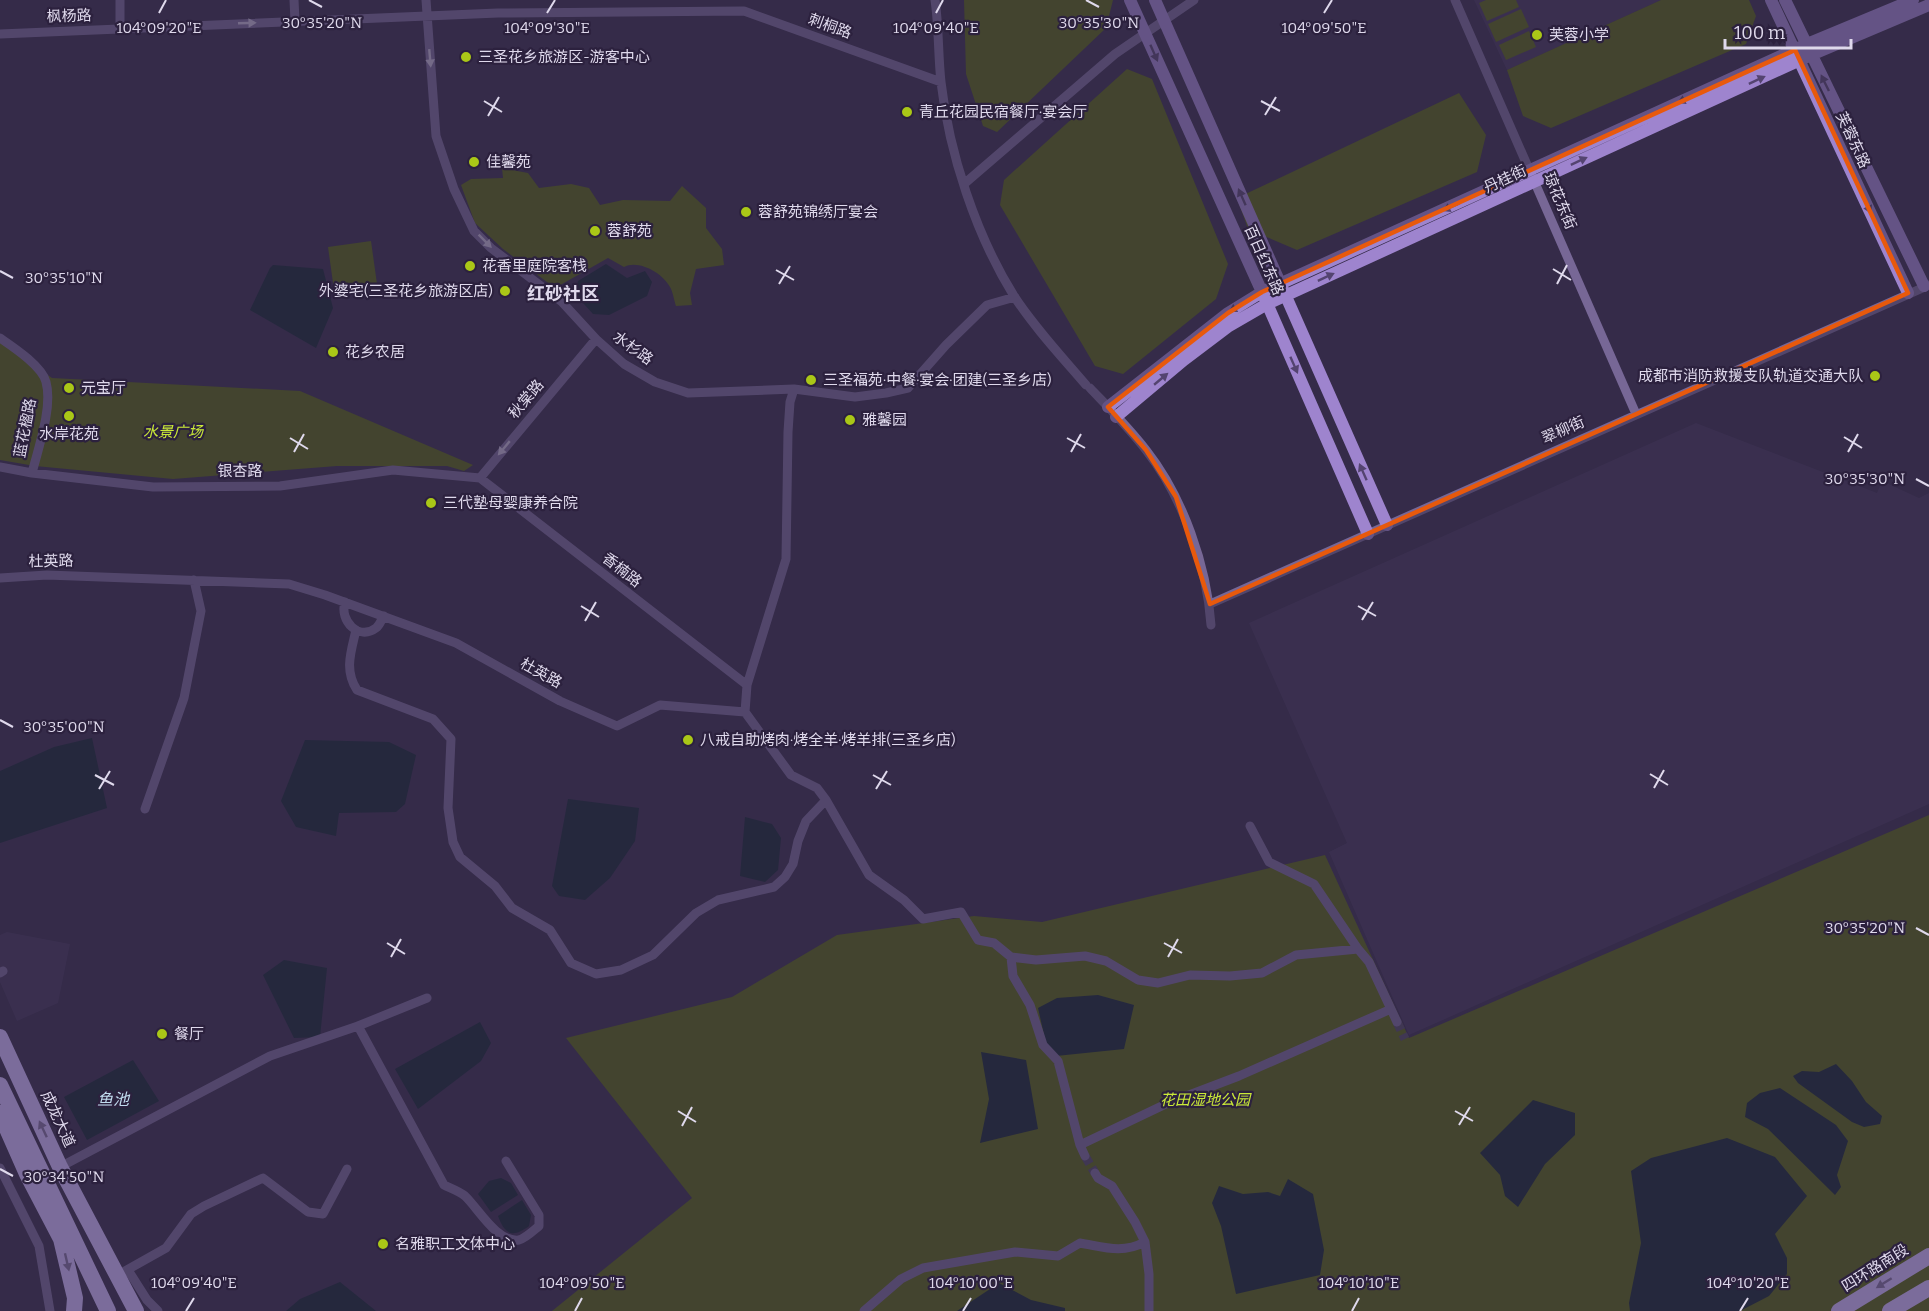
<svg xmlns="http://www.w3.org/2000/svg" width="1929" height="1311" viewBox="0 0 1929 1311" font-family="Bitter,'Noto Sans SC',serif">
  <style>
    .built { fill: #413458 }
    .green { fill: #546211 }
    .water { fill: #122430 }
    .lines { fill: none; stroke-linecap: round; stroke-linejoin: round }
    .street-tunnel { stroke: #4e4561; stroke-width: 9; stroke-dasharray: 9 4.5; stroke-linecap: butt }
    .street { stroke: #776796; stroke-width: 9 }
    .secondary { stroke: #9e84ce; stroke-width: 12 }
    .highway { stroke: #d1baff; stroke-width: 16 }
    .oneway { fill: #c0b7d2 }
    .oneway2 { fill: #544470 }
    .oneway3 { fill: #7e6e9e }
    .marked { fill: none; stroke: #e8590c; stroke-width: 4.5; stroke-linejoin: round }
    .ticks { fill: none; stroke: #dfd9ec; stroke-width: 2 }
    .poi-dot { fill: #aac717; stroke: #2c213e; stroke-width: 2 }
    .labels { text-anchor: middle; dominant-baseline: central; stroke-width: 4.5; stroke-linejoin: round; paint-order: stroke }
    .street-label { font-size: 15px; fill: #dfd9ec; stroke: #2c213e }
    .poi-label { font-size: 15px; fill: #dfd9ec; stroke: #2c213e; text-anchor: start }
    .park-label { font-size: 15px; font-style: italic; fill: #cae938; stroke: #2c213e }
    .water-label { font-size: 16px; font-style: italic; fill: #c1dbee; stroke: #2c213e }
    .quarter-label { font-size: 18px; font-weight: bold; fill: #dfd9ec; stroke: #2c213e }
    .ticks-label { font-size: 15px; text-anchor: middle; fill: #dfd9ec; stroke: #2c213e; stroke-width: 4.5; stroke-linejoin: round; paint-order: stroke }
  </style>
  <rect width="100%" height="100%" fill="#352b49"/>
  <!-- built -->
  <path class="built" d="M1474,0H1661L1507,70Z
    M1696,423L1877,493L1882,481L1919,498L1929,493V804L1409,1035L1329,852L1347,843L1249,623Z
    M7,932L70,944L58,1003L17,1021L0,982V935Z"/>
  <!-- green -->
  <path class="green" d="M964,0H1113L1106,28L997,132L983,126L966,74Z
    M1486,0H1516L1519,7L1487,21L1479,3Z
    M1661,0H1749L1756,16L1746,44L1551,128L1523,116L1507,70Z
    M1521,9L1529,27L1496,42L1488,24Z
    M1529,31L1536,47L1506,60L1499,45Z
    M1127,69L1152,79L1228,264L1216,299L1123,374L1095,366L1000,205L1004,180Z
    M1459,93L1486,135L1477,172L1297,250L1248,229L1237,198Z
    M502,168L528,173L539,188L571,184L589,188L600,205L623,200L670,201L682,186L706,208V228L722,249L724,265L696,269L690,293L692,305L676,306C674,300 673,292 670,287C663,273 638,259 624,267L608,258L555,288L503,249L475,223L461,185L471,179L503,178Z
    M371,241L377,284L334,290L328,247Z
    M0,342L52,378L300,391L473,465L464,471L447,466H337L173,479L35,466L0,460Z
    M1929,815V1311H552L692,1198L566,1038L732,997L837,935L974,916L1042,922L1325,855L1409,1038Z"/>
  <!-- water -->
  <path class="water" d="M606,264L627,278L645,271L652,282L647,296L609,315L593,314L574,293L578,281Z
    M273,265L323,269L333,308L316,348L250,310L270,268Z
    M92,738L107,808L0,843V771L54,747Z
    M305,740L389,742L416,755L405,804L396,812L339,813L336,836L296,827L281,801Z
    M568,799L639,808L635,841L610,878L585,900L559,896L552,886Z
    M745,817L772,824L781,838L778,870L765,882L740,876Z
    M284,960L327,968L320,1037L294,1038L263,975Z
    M1098,995L1134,1005L1124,1049L1056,1056L1046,1044L1038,1008L1057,998Z
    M480,1022L491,1043L481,1061L418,1109L395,1069Z
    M981,1052L1026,1060L1038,1129L980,1143L989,1099Z
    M133,1060L159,1101L87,1140L64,1097Z
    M1836,1064L1852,1081L1866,1102L1882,1116L1880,1124L1864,1127L1852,1122L1798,1083L1793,1076L1802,1071L1819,1072Z
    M1780,1088L1836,1125L1848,1141L1837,1175L1841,1187L1835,1195L1768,1129L1745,1117L1747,1103L1760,1093Z
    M1533,1100L1575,1113V1135L1545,1164L1518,1207L1505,1196L1500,1175L1480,1153Z
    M1727,1138L1775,1157L1807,1196L1775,1234L1787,1258V1274L1769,1296L1740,1311H1630L1629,1303L1641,1243L1631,1171L1651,1158Z
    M501,1178L511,1183L518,1195L491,1212L478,1194L489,1181Z
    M1288,1179L1313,1194L1324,1250L1320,1275L1236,1294L1221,1226L1212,1203L1219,1186L1243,1194L1268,1192L1280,1196Z
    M522,1200L531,1215L529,1226C513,1238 505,1235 498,1216Z
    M340,1282L376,1311H286L300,1299Z
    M999,1283L1031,1300L1065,1308V1311H957Z"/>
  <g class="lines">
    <!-- street-tunnel -->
    <path class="street-tunnel" d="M1397,1022L1405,1039
      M1085,1156L1095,1173"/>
    <!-- street -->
    <path class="street" d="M294,0L295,21
      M426,0L436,136L454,189L474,231L491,248L562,302L596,339L624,364L655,382L688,393L794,389L855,397L886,393L908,388L946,345L987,305L1015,297
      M935,0C939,27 938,55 941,82C949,153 976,235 1014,296C1034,327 1062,357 1086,385
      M1455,0L1636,414
      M120,29V0
      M0,34L498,13L744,11L941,82
      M964,184L1115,54L1194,0
      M0,338C13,347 42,366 46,382C53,407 38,449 32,473
      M1090,388C1109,408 1129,428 1146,450C1183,497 1207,566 1211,625
      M0,467L32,473L153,487L280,486L393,470L480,478L747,685
      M480,478L596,339
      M0,578L47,575L289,584L325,595L456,643L560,701L617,726L660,705L745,712L747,685L786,559L788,432L790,402L794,389
      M345,602C339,621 359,641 376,628C380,625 381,620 384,616
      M1210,604L1929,285
      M356,630C351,652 344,670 357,690L433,719L451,739L448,808L453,842L460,857L495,886L512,908L550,930L571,963L596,974L621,970L653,955L696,913L718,900L774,887L785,877L793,864L798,841L806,821L826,800
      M745,712L791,775L817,788L826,800L869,875L904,900L923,919L961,912L978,940L994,943L1011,957L1036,960L1085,956L1106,961L1138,980L1158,983L1190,975L1230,976L1262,973L1296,955L1358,949L1369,962L1397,1022
      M145,809L184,698L201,611L194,580
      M1250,826L1269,862L1314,884L1358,949
      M1011,957L1013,976L1030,1005L1043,1045L1058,1061L1080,1145
      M0,973L3,971
      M358,1026L427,998
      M1085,1156L1080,1145L1168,1103L1239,1076L1391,1009
      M60,1167L270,1056L358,1026L444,1185C450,1188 459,1191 465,1196C478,1208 497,1243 519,1240C526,1238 533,1231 539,1226V1215L506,1161
      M0,1168L39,1246L50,1311
      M1095,1173L1098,1178L1112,1186L1135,1222L1145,1242L1149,1274V1311
      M128,1270L147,1300L158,1311
      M118,1275L166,1248L191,1214L204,1206L263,1178L308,1212L323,1214L347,1169
      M864,1311L901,1279L923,1268L1015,1252L1058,1256L1080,1243C1104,1247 1122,1254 1145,1242"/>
    <!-- secondary -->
    <path class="secondary" d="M1130,0L1262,292L1368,534
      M1155,0L1387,525
      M1771,0L1908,293
      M1785,0L1924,286
      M1108,407L1228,313L1262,292L1807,44L1913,0
      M1116,417L1184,360L1229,326L1267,304L1811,55L1929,5"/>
    <!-- highway -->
    <path class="highway" d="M0,1037L60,1167L136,1311
      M0,1085L108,1311
      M0,1113L27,1174L61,1239L75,1298L74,1311
      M1839,1311L1929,1256
      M1890,1311L1929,1288"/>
  </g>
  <!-- one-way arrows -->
  <defs><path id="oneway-solid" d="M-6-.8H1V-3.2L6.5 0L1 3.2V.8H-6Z" transform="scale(1.5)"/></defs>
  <g class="oneway">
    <use href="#oneway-solid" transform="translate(247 23) rotate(-2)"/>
    <use href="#oneway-solid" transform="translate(430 58) rotate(85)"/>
    <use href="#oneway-solid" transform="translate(485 241) rotate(45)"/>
    <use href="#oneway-solid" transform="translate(504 448) rotate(130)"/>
  </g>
  <g class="oneway2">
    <use href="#oneway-solid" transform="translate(1154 53) rotate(66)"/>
    <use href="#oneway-solid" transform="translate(1757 80) rotate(-25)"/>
    <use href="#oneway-solid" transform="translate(1825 83) rotate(-116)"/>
    <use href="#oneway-solid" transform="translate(1686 99) rotate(155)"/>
    <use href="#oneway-solid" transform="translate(1579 161) rotate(-25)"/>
    <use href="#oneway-solid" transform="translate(1242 197) rotate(-114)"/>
    <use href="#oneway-solid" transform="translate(1867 205) rotate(65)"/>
    <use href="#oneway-solid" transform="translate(1451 207) rotate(156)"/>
    <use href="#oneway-solid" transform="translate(1326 277) rotate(-25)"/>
    <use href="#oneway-solid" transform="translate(1237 307) rotate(149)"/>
    <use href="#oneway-solid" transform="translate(1294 365) rotate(66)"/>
    <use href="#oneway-solid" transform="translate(1161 379) rotate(-40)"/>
    <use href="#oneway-solid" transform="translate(1363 472) rotate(-114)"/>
  </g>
  <g class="oneway3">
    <use href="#oneway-solid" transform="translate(43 1129) rotate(-115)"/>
    <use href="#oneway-solid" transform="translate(67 1262) rotate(77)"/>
    <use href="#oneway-solid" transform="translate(1884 1283) rotate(148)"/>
  </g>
  <!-- marked area -->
  <path d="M0 0H1929V1311H0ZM1795,50L1908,293L1210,604L1176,497L1146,450L1108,407L1228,313L1262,292Z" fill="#352b49" fill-opacity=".55" fill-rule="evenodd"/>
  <path class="marked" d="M1795,50L1908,293L1210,604L1176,497L1146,450L1108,407L1228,313L1262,292Z"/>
  <!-- ticks -->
  <path class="ticks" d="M309,0L322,7M1086,0L1099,7M159,13L166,0M547,13L555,0M936,13L943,0M1324,13L1332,0M484,101L502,112M1261,101L1280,111M1265,115L1276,97M488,116L499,97M1553,269L1571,280M776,270L794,280M0,271L13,278M779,284L790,266M1557,284L1567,265M1844,437L1862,448M290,438L308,449M1067,438L1085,448M294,452L304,434M1071,452L1081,434M1848,452L1858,434M1916,479L1929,486M581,606L599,617M1358,606L1376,616M1362,620L1373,602M585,621L596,602M0,720L13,727M1650,774L1668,785M95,775L114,785M873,775L891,785M1654,788L1664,770M99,789L110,771M876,789L887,771M1916,928L1929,935M387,943L405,954M1164,943L1182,953M391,957L401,939M1168,957L1178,939M678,1111L696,1122M1455,1111L1473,1121M1459,1125L1470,1107M682,1126L692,1107M0,1169L13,1176M186,1311L194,1298M575,1311L582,1298M963,1311L971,1298M1352,1311L1359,1298M1740,1311L1748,1298"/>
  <!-- markers -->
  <g class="poi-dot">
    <circle cx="1537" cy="35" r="6"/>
    <circle cx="466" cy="57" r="6"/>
    <circle cx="907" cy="112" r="6"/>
    <circle cx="474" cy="162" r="6"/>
    <circle cx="746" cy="212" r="6"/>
    <circle cx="595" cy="231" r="6"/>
    <circle cx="470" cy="266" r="6"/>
    <circle cx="505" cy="291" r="6"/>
    <circle cx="333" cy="352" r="6"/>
    <circle cx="1875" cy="376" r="6"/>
    <circle cx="811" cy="380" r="6"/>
    <circle cx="69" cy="388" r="6"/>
    <circle cx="69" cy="416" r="6"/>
    <circle cx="850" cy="420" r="6"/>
    <circle cx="431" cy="503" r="6"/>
    <circle cx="688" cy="740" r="6"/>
    <circle cx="162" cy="1034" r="6"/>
    <circle cx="383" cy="1244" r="6"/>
  </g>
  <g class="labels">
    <!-- street labels -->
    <g class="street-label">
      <text transform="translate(69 16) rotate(-2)">枫杨路</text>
      <text transform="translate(830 26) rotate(20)">刺桐路</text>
      <text transform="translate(1853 140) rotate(65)">芙蓉东路</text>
      <text transform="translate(1505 179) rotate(-25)">丹桂街</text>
      <text transform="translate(1560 201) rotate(67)">琼花东街</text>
      <text transform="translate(1264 260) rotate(66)">百日红东路</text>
      <text transform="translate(633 348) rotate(36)">水杉路</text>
      <text transform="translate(526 399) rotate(-50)">秋棠路</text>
      <text transform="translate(25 428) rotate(-79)">蓝花楹路</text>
      <text transform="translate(1563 430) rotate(-24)">翠柳街</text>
      <text x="240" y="471">银杏路</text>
      <text transform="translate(51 561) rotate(-1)">杜英路</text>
      <text transform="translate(622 570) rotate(38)">香楠路</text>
      <text transform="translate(541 673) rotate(29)">杜英路</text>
      <text transform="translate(58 1119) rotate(65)">成龙大道</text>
      <text transform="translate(1875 1268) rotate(-32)">四环路南段</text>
    </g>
    <!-- poi labels -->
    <g class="poi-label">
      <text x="1549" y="35">芙蓉小学</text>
      <text x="478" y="57">三圣花乡旅游区-游客中心</text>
      <text x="919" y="112">青丘花园民宿餐厅·宴会厅</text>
      <text x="486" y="162">佳馨苑</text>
      <text x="758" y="212">蓉舒苑锦绣厅宴会</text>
      <text x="607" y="231">蓉舒苑</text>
      <text x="482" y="266">花香里庭院客栈</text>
      <text x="493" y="291" text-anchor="end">外婆宅(三圣花乡旅游区店)</text>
      <text x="345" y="352">花乡农居</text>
      <text x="1863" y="376" text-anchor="end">成都市消防救援支队轨道交通大队</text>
      <text x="823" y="380">三圣福苑·中餐·宴会·团建(三圣乡店)</text>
      <text x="81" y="388">元宝厅</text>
      <text x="862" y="420">雅馨园</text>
      <text x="69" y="434" text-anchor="middle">水岸花苑</text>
      <text x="443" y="503">三代塾母婴康养合院</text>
      <text x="700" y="740">八戒自助烤肉·烤全羊·烤羊排(三圣乡店)</text>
      <text x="174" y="1034">餐厅</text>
      <text x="395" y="1244">名雅职工文体中心</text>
    </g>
    <!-- park labels -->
    <g class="park-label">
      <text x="173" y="432">水景广场</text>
      <text x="1205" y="1100">花田湿地公园</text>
    </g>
    <!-- water labels -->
    <g class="water-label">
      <text x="113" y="1099">鱼池</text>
    </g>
    <!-- quarter labels -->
    <g class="quarter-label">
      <text x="563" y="294">红砂社区</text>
    </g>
  </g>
  <g class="ticks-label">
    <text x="1099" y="28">30°35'30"N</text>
    <text x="322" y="28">30°35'20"N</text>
    <text x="159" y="33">104°09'20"E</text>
    <text x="547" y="33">104°09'30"E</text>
    <text x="936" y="33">104°09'40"E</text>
    <text x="1324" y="33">104°09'50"E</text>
    <text x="64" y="283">30°35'10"N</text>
    <text x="1865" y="484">30°35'30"N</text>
    <text x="64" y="732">30°35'00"N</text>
    <text x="1865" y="933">30°35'20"N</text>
    <text x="64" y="1182">30°34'50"N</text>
    <text x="194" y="1288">104°09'40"E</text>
    <text x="582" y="1288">104°09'50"E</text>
    <text x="971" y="1288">104°10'00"E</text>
    <text x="1359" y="1288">104°10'10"E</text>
    <text x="1748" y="1288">104°10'20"E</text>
  </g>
  <!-- scale -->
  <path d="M1725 39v9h126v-9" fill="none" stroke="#dfd9ec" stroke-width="3"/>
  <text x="1734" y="39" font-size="18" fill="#dfd9ec" stroke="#2c213e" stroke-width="4.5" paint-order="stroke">100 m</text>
</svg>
